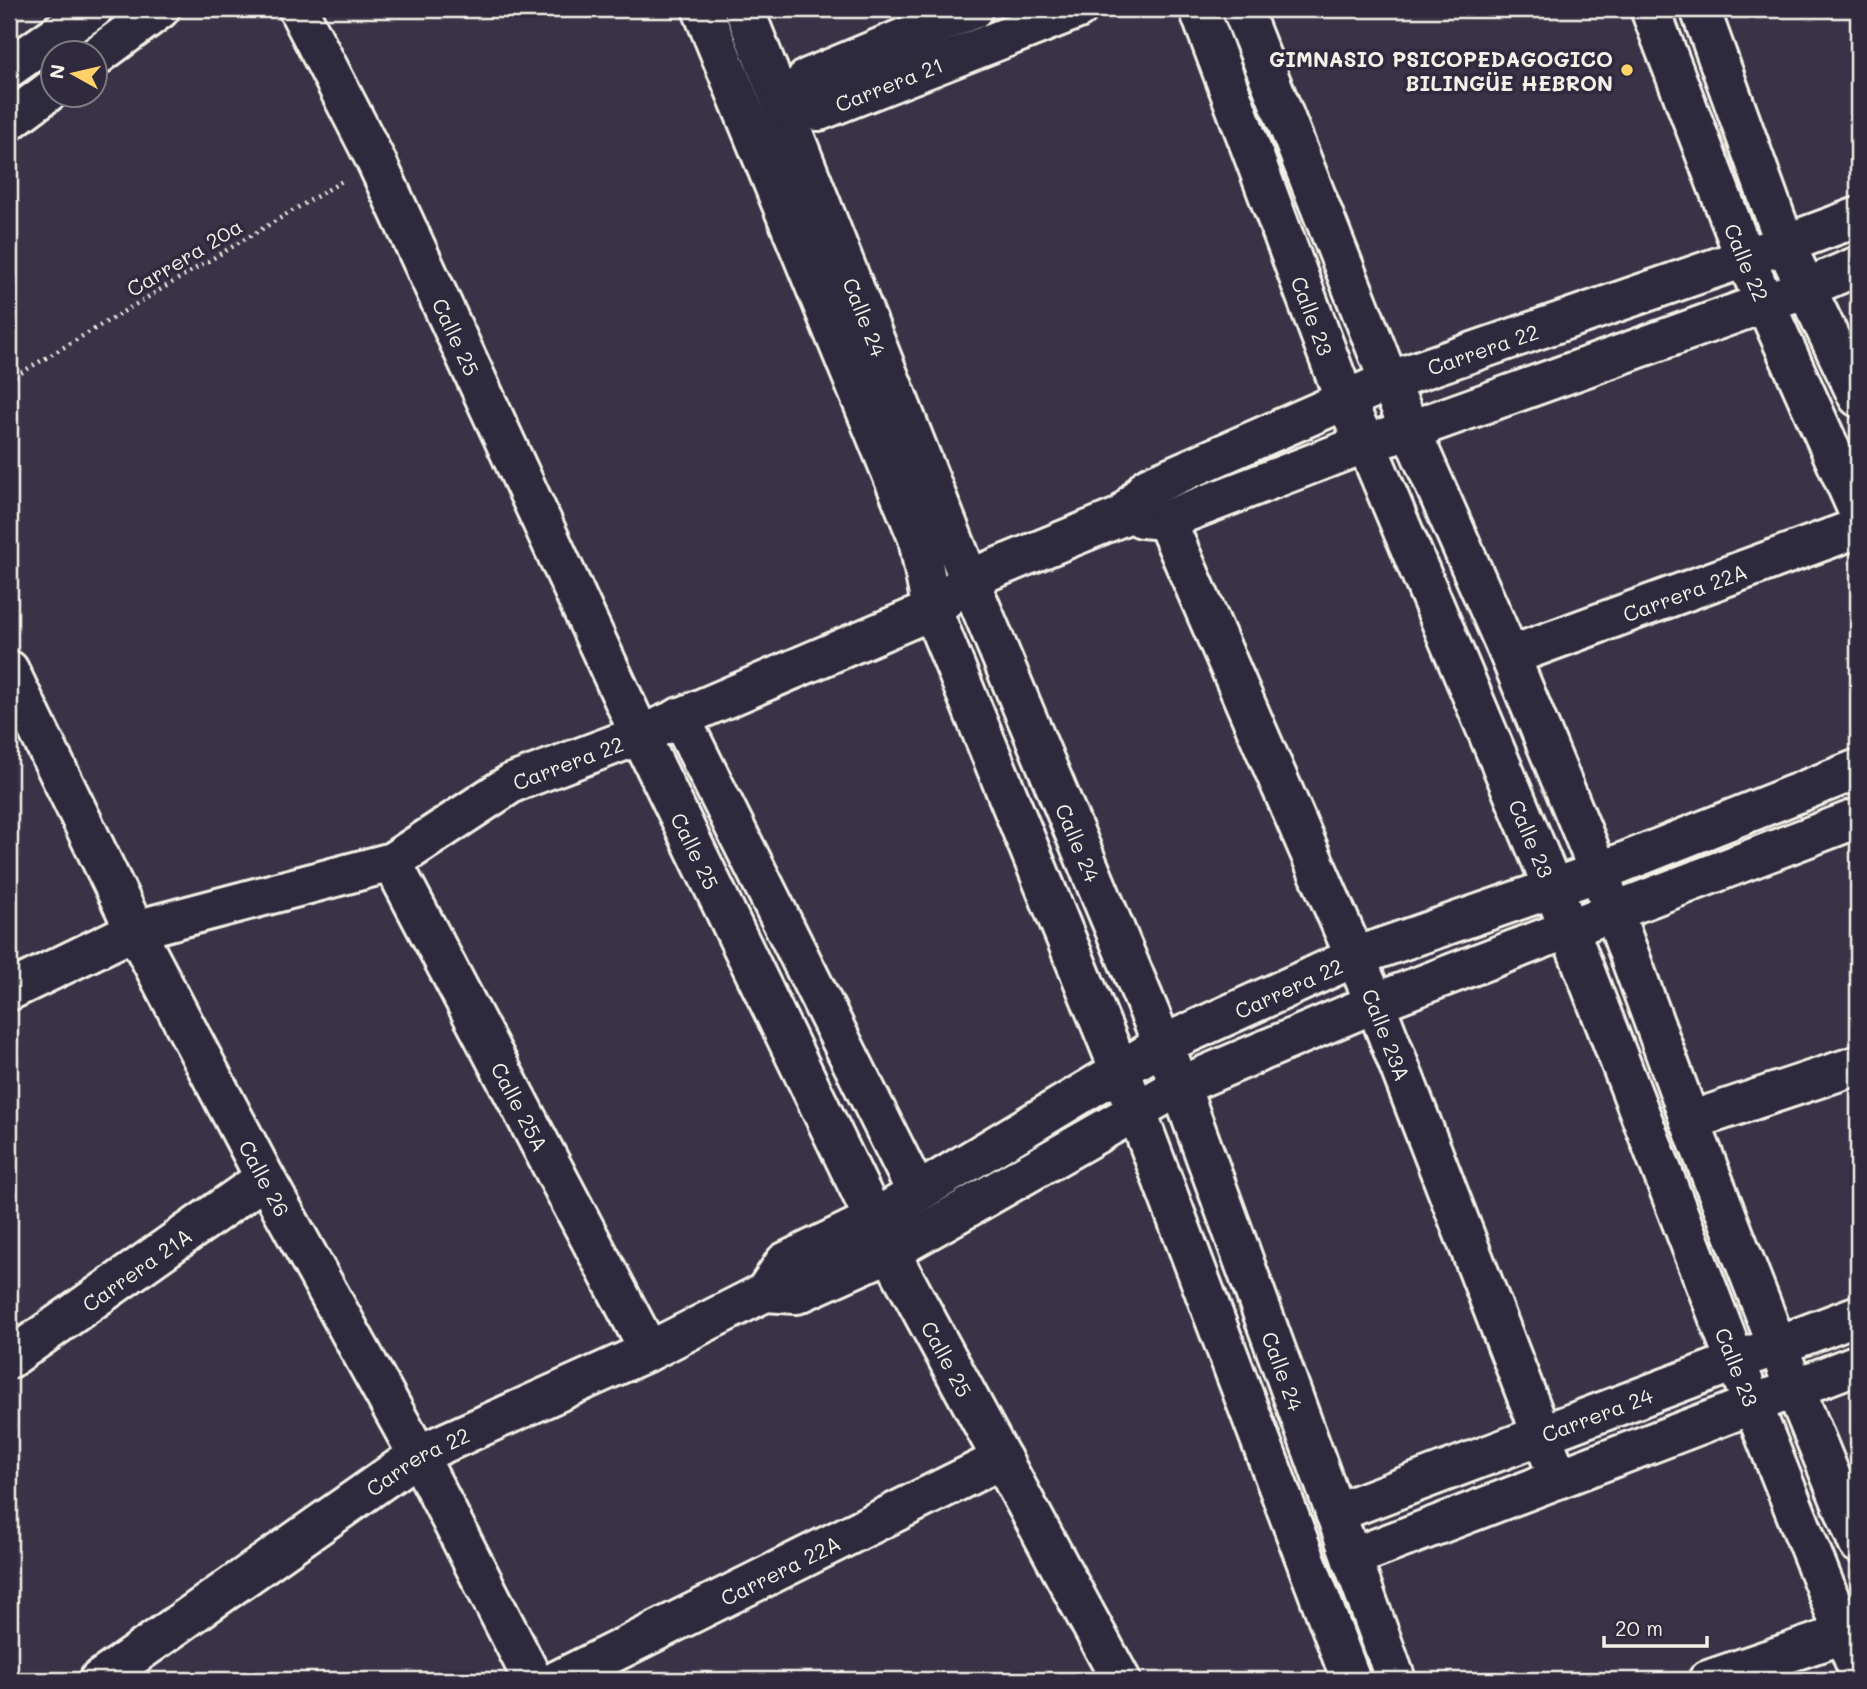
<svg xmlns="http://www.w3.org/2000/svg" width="1867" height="1689" viewBox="0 0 1867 1689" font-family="Mali,sans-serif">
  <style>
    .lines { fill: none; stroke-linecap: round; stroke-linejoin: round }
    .minor-casing { stroke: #f4f1e8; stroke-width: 44 }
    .path { stroke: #f4f1e8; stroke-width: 4.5; stroke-dasharray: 2 5; stroke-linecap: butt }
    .minor { stroke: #2f2a3d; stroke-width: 38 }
    .poi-dot { fill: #ffd166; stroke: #2f2a3d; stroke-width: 2.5 }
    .labels { text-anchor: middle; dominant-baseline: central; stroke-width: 7; stroke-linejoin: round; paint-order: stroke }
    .poi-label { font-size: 21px; font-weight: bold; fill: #f4f1e8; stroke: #2f2a3d; text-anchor: end }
    .street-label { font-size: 21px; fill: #f4f1e8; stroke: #2f2a3d }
  </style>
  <rect width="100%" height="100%" fill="#3a3347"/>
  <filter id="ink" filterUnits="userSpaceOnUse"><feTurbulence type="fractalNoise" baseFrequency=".0143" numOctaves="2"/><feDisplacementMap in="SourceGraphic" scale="14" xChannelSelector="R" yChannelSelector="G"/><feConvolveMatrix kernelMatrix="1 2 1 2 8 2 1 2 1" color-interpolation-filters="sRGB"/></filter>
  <g filter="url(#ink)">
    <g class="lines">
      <!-- minor casing -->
      <g class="minor-casing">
        <g id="minor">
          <path id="s1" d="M298,9L376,161L640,735L890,1252L1121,1680"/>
          <path d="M702,9L918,538L932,610L1136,1110L1351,1680"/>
          <path id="s2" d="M744,9L969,579L1180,1086L1396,1680"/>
          <path id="s3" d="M1199,9L1345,401L1366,443L1553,888L1735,1360L1858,1670"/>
          <path d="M1242,9L1389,381L1510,656L1599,872L1690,1121L1777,1345L1858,1543"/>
          <path id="s4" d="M1650,9L1745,258L1858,511"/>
          <path d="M1700,9L1785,244L1858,397"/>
          <path d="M94,58L160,9"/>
          <path d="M9,68L93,9"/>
          <path id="s5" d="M782,107L819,111L1078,9"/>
          <path d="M782,107L808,78L973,9"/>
          <path d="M9,121L52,89"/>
          <path d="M1142,518L1166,520L1366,443L1411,430L1806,288L1858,266"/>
          <path id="s6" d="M1166,520L1375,1003L1558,1477"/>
          <path id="s7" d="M1510,656L1858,528"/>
          <path id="s8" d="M9,670L135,930L265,1178L418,1455L533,1680"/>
          <path d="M680,717L917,1193"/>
          <path id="s9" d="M392,862L649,1351"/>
          <path id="s10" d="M9,991L135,930L392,862L512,783L640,735L932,610L969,579L1123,516L1148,487L1389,381L1785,244L1858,217"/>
          <path d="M1690,1121L1858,1065"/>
          <path d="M765,1292L797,1294L890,1252L1180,1086L1375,1003L1858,818"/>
          <path id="s11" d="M9,1359L265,1178"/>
          <path id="s12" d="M1335,1513L1858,1315"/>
          <path d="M1351,1558L1858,1364"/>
          <path id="s13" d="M99,1680L418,1455L649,1351L765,1292L785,1262L874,1219L1162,1045L1355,957L1599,872L1858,769"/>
          <path id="s14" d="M558,1680L1002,1459"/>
          <path d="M1708,1680L1858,1629"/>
        </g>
      </g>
      <!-- path -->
      <path class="path" d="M9,380L344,180"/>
      <!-- minor -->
      <use href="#minor" class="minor"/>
    </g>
  </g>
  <!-- markers -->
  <circle class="poi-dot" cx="1627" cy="70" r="7"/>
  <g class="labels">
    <!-- poi labels -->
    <g class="poi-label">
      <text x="1613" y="58">GIMNASIO PSICOPEDAGOGICO<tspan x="1613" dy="24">BILINGÜE HEBRON</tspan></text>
    </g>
    <!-- street labels -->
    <g class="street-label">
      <text stroke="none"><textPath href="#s5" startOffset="112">Carrera 21</textPath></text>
      <text transform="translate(184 257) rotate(-31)">Carrera 20a</text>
      <text stroke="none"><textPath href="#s4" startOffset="271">Calle 22</textPath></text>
      <text stroke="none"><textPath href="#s3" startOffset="327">Calle 23</textPath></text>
      <text stroke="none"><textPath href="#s2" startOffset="331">Calle 24</textPath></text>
      <text stroke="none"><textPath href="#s1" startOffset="364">Calle 25</textPath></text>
      <text stroke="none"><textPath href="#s10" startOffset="1619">Carrera 22</textPath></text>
      <text stroke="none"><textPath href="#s7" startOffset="186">Carrera 22A</textPath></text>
      <text stroke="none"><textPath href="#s10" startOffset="609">Carrera 22</textPath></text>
      <text stroke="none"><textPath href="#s3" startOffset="894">Calle 23</textPath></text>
      <text stroke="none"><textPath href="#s2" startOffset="898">Calle 24</textPath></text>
      <text stroke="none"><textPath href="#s1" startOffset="931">Calle 25</textPath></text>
      <text stroke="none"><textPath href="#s13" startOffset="1384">Carrera 22</textPath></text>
      <text stroke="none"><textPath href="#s6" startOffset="560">Calle 23A</textPath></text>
      <text stroke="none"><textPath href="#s9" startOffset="276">Calle 25A</textPath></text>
      <text stroke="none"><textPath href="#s8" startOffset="569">Calle 26</textPath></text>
      <text stroke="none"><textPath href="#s11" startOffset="156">Carrera 21A</textPath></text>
      <text stroke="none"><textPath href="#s1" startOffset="1498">Calle 25</textPath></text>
      <text stroke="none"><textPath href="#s3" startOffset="1461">Calle 23</textPath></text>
      <text stroke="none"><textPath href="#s2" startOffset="1465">Calle 24</textPath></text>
      <text stroke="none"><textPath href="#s12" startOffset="280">Carrera 24</textPath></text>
      <text stroke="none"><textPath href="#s13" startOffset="387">Carrera 22</textPath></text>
      <text stroke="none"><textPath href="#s14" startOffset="248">Carrera 22A</textPath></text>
    </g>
  </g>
  <!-- margin -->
  <rect width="1867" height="1689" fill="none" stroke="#2f2a3d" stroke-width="35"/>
  <rect x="18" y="18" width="1832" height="1654" fill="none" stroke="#f4f1e8" stroke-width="2.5" filter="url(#ink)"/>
  <!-- north arrow -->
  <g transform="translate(74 74) rotate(278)"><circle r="33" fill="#2f2a3d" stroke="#7e7a81" stroke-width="2"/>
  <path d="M0-5L12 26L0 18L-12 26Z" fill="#ffd166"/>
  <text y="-10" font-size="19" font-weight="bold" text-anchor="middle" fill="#f4f1e8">N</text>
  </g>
  <!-- scale -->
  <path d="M1604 1636v10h103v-10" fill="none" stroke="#f4f1e8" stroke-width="3.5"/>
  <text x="1615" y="1636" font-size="21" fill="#f4f1e8" stroke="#2f2a3d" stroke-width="5" paint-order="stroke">20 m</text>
</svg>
